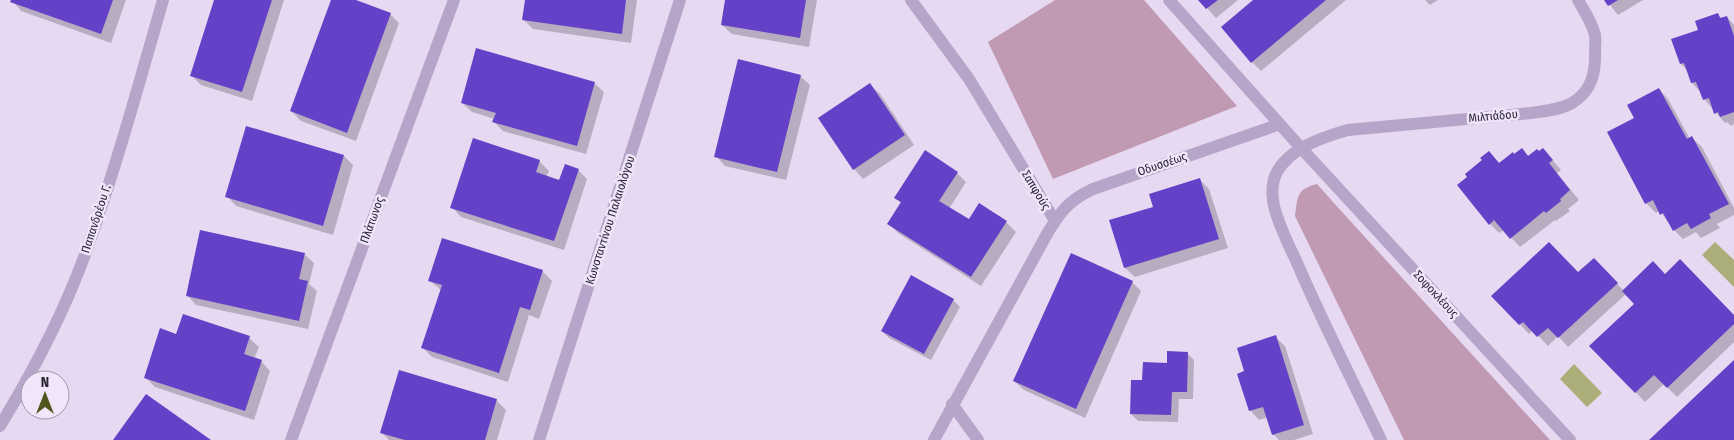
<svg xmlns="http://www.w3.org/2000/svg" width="1734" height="440" viewBox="0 0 1734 440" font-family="'Fira Sans Condensed',sans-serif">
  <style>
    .green { fill: #c099b2 }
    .water { fill: #abae78 }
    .shadow { fill: #0003 }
    .building { fill: #6441c7 }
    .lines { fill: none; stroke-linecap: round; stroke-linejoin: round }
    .minor { stroke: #b6a5c9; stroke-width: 12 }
    .labels { text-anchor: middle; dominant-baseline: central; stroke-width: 5; stroke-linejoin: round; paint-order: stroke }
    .street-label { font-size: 12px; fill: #2b2635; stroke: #f0e5f9 }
  </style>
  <rect width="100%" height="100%" fill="#e6d9f1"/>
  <!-- green -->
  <path class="green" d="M1055,0H1144L1237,106L1053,179L988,42Z
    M1317,184L1333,202L1550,440H1404L1295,216C1298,197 1296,189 1317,184Z"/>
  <!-- water -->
  <path class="water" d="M1715,242L1734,260V287L1702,255Z
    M1574,364L1602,393L1587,407L1560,379Z"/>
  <!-- shadow -->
  <path class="shadow" d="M12,0H126L111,43L21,11Z
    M215,0H284L252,101L201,85L191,75Z
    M332,0H352L390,14L399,23L356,141L301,121L291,111Z
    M526,0H637L631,43L533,29L523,19Z
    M726,0H817L809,47L732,34L722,25Z
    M1200,0H1238L1216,18Z
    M1255,0H1346L1261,71L1252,62Z
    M1425,0H1438L1430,5Z
    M1606,0H1643L1618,15Z
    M1718,14L1722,19L1727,17L1734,25V124L1731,126L1727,122L1725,123L1704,99L1701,92L1692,83L1688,71L1681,64L1699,30Z
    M800,76L810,85L786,180L725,166L716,156Z
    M594,83L604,92L586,154L503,131L494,122L495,119L472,112L462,103Z
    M870,85L880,94L914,145L863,179L854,169L820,118Z
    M1659,89L1668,99L1690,139L1692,138L1702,147L1734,208V215L1717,224L1720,228L1701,238L1696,232L1683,239L1674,230L1660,211L1656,213L1646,203L1636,118Z
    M247,127L344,156L353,165L333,235L236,206L227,196Z
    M1522,149L1529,157L1543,149L1561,170L1557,173L1579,200L1568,209L1570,211L1556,221L1555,220L1520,247L1504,230L1499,233L1490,224L1500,164Z
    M539,161L549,171L546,177L560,182L578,170L587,179L564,250L461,217L452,207Z
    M957,173L966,182L949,209L969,221L979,205L1006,222L1016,232L981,286L898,233L889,224L901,203L896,198Z
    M1200,180L1209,189L1228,248L1135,277L1125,268L1111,221L1155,207Z
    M304,254L314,263L309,284L317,291L308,329L196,305L187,295Z
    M1603,269L1624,291L1665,275L1734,317V342L1677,397L1664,384L1645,402L1591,346L1635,304L1626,294L1568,347L1558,336L1548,346L1533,330L1529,334L1493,296Z
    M542,271L552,281L539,319L529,315L508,382L432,357L423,348L441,290L429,280Z
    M1132,282L1141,291L1085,418L1024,390L1014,381Z
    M953,300L960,307L931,360L889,338L882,331Z
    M177,335L249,338L259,347L254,359L261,361L270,371L254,420L155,387L145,377Z
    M1275,337L1285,346L1313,434L1294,440H1279L1273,434L1268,417L1259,420L1250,410L1246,372Z
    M1187,353L1194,360L1193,399H1179L1178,422L1138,421L1131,414L1144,381Z
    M496,400L506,410L497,440H389L381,432Z"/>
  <!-- building -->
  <path class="building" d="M11,0H113L101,34L10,2Z
    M214,0H272L242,92L190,76Z
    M331,0H356L391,13L347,133L290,111Z
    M525,0H626L622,34L522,20Z
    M725,0H806L800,38L721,25Z
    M1198,0H1218L1206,9Z
    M1253,0H1326L1251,63L1221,27Z
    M1604,0H1618L1608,6Z
    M1718,13L1720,18L1727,16L1734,36V112L1720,117L1718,112L1714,114L1709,98L1703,100L1696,82L1691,83L1684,63L1680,64L1671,39L1698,30L1695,21Z
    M476,48L595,82L577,146L492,122L496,113L461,103Z
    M738,59L801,75L777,172L714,157Z
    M870,83L905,135L853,170L818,118Z
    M1659,88L1687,139L1692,136L1729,204L1709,214L1711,218L1691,229L1687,223L1673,231L1663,213L1660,215L1653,200L1645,204L1607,132L1634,118L1627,105Z
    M246,126L344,155L323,226L225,197Z
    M473,138L540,160L536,172L559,180L565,164L579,169L554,241L450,208Z
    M1522,148L1528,156L1537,149L1539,151L1543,148L1553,160L1549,163L1570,190L1560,199L1561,201L1546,213L1544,211L1510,239L1494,220L1489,225L1457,185L1467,177L1465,174L1482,160L1480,158L1489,151L1499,163L1513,152L1514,154Z
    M925,150L958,172L939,201L969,219L979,203L1007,221L971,277L887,224L901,202L894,198Z
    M1200,178L1219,239L1124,268L1109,220L1153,207L1149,194Z
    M200,230L305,253L299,279L308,281L299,321L186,296Z
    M442,238L543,270L530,310L520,307L499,373L421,348L442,285L428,281Z
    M1549,242L1578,272L1594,258L1618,283L1558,338L1548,328L1537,337L1523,322L1519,325L1491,296Z
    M1071,253L1133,281L1076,409L1013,381Z
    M1680,259L1734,315V324L1667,388L1654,375L1635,393L1589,346L1634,304L1622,291L1653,261L1665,274Z
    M911,275L954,299L924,354L881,331Z
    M183,314L250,336L244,354L262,360L245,411L144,378L160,328L176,334Z
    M1276,335L1304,425L1272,435L1263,407L1249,411L1237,374L1244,371L1237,348Z
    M1167,351L1188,352L1187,392H1172L1171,415L1130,414L1131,380H1142L1143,362L1167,363Z
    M1734,360V440H1649Z
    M399,370L497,399L485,440H405L380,433Z
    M146,394L211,440H113Z"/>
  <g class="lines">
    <!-- minor -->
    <path class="minor" d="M911,0L969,79L1055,221
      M1169,0L1302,149L1570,440
      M952,404L978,440
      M0,426C34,370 65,311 87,249C116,168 139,83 163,0
      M291,440L454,0
      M539,440L680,0
      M934,440L1047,234C1060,212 1069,200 1093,189L1280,124
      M1381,440C1354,384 1326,329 1301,272C1293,253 1283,235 1277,216C1272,203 1270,184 1277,172C1290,148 1323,137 1348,130L1531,113C1544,111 1560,110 1572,103C1592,91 1596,72 1595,50C1595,45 1596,39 1595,35C1592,22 1584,11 1578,0"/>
  </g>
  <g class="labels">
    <!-- street labels -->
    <g class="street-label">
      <text transform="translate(1493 116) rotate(-5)">Μιλτιάδου</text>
      <text transform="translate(1162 164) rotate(-19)">Οδυσσέως</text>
      <text transform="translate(1036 190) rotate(59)">Σαπφούς</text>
      <text transform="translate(96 219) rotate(-72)">Παπανδρέου Γ.</text>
      <text transform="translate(372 220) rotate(-70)">Πλάτωνος</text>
      <text transform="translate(610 220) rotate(-72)">Κωνσταντίνου Παλαιολόγου</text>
      <text transform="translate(1436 294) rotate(47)">Σοφοκλέους</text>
    </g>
  </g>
  <!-- north arrow -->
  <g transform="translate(45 395)"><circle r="24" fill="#f0e5f9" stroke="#a199ab"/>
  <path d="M0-4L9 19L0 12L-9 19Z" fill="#51561c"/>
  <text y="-8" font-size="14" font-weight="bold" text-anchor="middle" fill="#2b2635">N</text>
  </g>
</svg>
